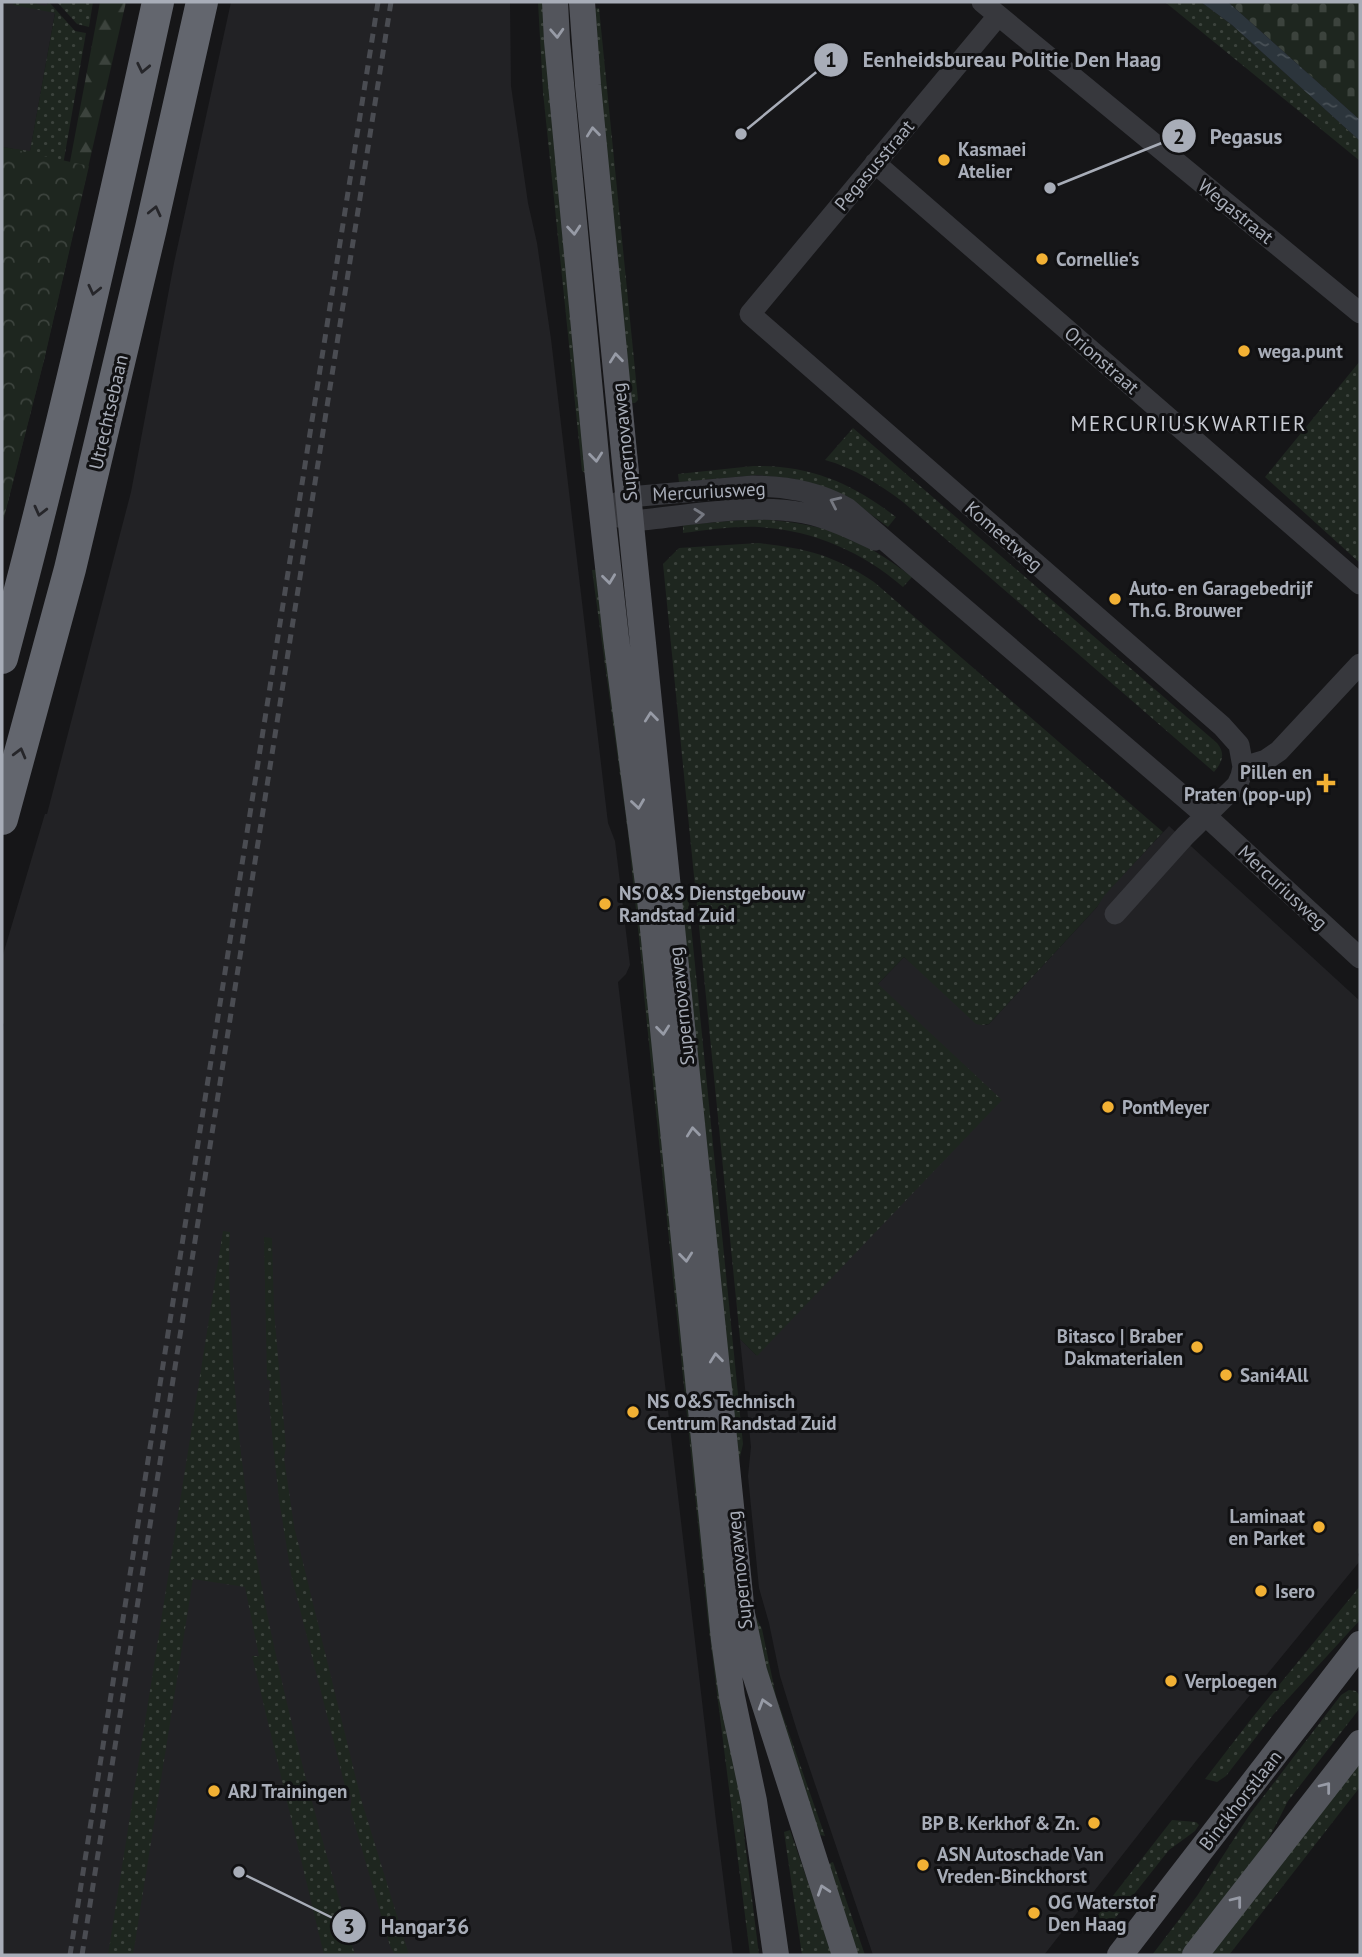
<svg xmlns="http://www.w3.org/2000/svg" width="1362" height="1957" viewBox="0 0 1362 1957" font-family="'PT Sans',sans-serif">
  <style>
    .built { fill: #222225 }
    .grass { fill: url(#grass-dots) }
    .forest { fill: url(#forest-firs) }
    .cemetery { fill: url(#cemetery-stones) }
    .park { fill: url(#park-crowns) }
    .water { fill: url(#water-ripples) }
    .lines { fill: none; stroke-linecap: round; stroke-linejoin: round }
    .minor { stroke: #37383d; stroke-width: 21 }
    .major { stroke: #53555c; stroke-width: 26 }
    .highway { stroke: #63666e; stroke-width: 32 }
    .rail { stroke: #4a4c52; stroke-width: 5; stroke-dasharray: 9 7; stroke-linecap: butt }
    .oneway { stroke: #979ba6 }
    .oneway2 { stroke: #26262a }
    .oneway3 { stroke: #757881 }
    .poi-dot { fill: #f2b134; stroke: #111113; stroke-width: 2.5 }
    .labels { text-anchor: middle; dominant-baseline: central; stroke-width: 6; stroke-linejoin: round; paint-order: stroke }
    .poi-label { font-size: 19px; font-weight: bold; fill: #a8adb8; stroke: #111113; text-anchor: start }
    .street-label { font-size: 19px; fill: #a8adb8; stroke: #111113 }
    .neighbourhood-label { font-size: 21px; letter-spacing: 2px; fill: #c9ccd4; stroke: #111113 }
    .leader { fill: none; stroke: #a8adb8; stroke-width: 2.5 }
    .callout-dot { fill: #a8adb8; stroke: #111113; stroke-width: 2.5 }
    .mark-label { font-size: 21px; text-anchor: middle; font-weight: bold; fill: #111 }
    .callout-label { font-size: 21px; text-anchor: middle; font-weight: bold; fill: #a8adb8; stroke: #111113; stroke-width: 6; stroke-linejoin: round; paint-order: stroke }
  </style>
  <defs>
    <pattern id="grass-dots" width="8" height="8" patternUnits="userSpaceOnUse" patternTransform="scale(1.75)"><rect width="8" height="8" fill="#1e261f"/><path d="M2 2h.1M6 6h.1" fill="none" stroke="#3c433d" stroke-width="1.8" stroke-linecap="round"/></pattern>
    <pattern id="forest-firs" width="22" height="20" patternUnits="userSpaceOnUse" patternTransform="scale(1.75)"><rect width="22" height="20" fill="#1e261f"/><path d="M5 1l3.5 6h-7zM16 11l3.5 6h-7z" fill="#3c433d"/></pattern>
    <pattern id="cemetery-stones" width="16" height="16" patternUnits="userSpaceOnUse" patternTransform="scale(1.75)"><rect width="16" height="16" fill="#1e261f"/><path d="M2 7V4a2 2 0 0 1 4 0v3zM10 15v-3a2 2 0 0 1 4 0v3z" fill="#3c433d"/></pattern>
    <pattern id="park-crowns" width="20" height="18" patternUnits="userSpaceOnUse" patternTransform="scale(1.75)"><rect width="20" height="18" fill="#1e261f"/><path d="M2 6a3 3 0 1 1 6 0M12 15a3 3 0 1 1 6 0" fill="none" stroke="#3c433d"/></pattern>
    <pattern id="water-ripples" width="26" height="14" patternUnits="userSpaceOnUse" patternTransform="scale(1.75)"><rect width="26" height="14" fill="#2c353c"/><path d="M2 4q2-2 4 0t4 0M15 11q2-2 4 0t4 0" fill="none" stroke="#485056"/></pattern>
  </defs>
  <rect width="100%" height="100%" fill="#161618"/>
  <!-- built -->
  <path class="built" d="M2,2H46L55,13L30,152L2,147Z
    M231,2H517H510L511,86L528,203L537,243L551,339L608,823L615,841L630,965L626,974L618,982L716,1821L733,1955H2V1037L4,1024L2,1023V958L44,817L45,814H47L131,492L174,263Z
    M1169,826L1360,1001V1552L1358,1554L1360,1561L1196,1761L1044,1955H873L798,1734L780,1676L769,1623L759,1588L748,1476L751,1447L740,1339L756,1355L878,984L904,957L986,1025L989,1024L1097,907L1103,896Z"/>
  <!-- grass -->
  <path class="grass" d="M14,2H37V4L46,6L49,2L75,31L86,33L56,205L2,147L30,151L55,13L13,5Z
    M57,2H93L89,27L77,24Z
    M538,2H547L587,474L582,471L543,92Z
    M1165,2H1201L1232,25L1360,141V161Z
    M599,8L638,400L635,403H628L592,9Z
    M1360,361V563L1265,477Z
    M853,428L1217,743C1226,754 1222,762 1214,772L903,502C879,484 854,468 825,460Z
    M753,466C810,465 852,483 896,517L888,527L858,505L795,479L758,475L679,482L678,474Z
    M753,519C821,522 858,535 912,577L903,587C863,552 813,530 759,527C734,526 708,530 683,533V525Z
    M758,543C805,548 834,555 874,582L1163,832L1104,896L1097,907L989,1024L982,1025L976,1024L904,957L878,984L1002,1100L757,1356L740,1339L663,564L679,548Z
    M602,569L745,1798L744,1835L759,1955H750L708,1622L643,985V977L628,833L592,570Z
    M679,895H688L743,1444L736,1474Z
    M223,1231L230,1232C228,1267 230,1302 232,1338C240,1549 297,1753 355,1955H324L252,1656H259L245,1587L193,1579L133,1955H108Z
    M264,1237L272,1238L274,1311L286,1447L284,1458L294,1526L361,1799L409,1955H395L390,1946L350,1808C352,1800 352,1795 346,1790L291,1574L279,1499L273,1444L269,1400L270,1381L267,1379Z
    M1360,1586V1620L1273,1715L1226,1776L1217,1782L1205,1779L1252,1718Z
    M755,1615L762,1629L776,1696L825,1836L820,1835L779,1736Z
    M1349,1690L1356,1691L1360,1696V1708L1288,1801L1263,1850L1182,1955H1152L1197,1896L1250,1814L1341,1695Z
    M1360,1760V1787L1229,1955H1208Z
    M1172,1820L1196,1822L1199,1825L1195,1831L1169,1850L1112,1922L1105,1930L1100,1931L1094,1924V1920Z
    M790,1830L833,1955H802L784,1832Z
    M833,1862L865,1955H854L824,1865Z"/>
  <!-- forest -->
  <path class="forest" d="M100,2H126L44,360L2,525Z"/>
  <!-- cemetery -->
  <path class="cemetery" d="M1228,2H1360V120Z"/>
  <!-- park -->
  <path class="park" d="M2,147L89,166L44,360L2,525Z"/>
  <!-- water -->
  <path class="water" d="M1201,2H1228L1360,120V141L1232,25Z"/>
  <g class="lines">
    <!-- minor -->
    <path class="minor" d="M982,2L1360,313
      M998,16L750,314L1222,726L1239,745L1243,767
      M875,163L1360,584
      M601,511L629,497L753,486C785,486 819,492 847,508L1206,816L1360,958
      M616,516L632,521C688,516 748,503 804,513C829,518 852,529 875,540
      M1115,914L1185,836L1237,785L1241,776L1243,767L1266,760L1279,751L1360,664"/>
    <!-- major -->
    <path class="major" d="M555,2L557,41L598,477L616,638L650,899L724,1640L732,1697L754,1801L776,1955
      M582,2L588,85L635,565L742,1614L754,1671L845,1955
      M1120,1955L1360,1644
      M1195,1955L1360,1743"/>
    <!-- highway -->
    <path class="highway" d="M2,658C60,441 110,221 158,2
      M2,819L70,569L151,228L202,2"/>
    <!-- rail -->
    <path class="rail" d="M70,1955L378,2
      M82,1955L391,2"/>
  </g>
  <!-- one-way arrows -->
  <defs><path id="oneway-chevron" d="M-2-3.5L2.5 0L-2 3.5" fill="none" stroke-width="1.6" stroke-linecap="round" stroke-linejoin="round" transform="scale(1.75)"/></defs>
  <g class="oneway">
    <use href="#oneway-chevron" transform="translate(557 33) rotate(87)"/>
    <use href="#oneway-chevron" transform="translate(593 132) rotate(-96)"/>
    <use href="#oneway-chevron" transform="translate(574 230) rotate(85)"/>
    <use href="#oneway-chevron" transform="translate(616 358) rotate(-96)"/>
    <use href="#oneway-chevron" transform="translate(596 457) rotate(84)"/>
    <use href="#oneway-chevron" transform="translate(609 579) rotate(83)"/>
    <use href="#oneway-chevron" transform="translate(651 717) rotate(-96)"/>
    <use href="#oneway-chevron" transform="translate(638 804) rotate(82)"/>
    <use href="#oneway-chevron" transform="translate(663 1030) rotate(84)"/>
    <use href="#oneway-chevron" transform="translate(693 1132) rotate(-96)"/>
    <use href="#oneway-chevron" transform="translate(686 1257) rotate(84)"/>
    <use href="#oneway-chevron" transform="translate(716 1358) rotate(-96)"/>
    <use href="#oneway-chevron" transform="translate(764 1704) rotate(-107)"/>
    <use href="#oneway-chevron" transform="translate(1326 1787) rotate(-52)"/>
    <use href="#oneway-chevron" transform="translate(823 1890) rotate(-108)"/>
    <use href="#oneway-chevron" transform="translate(1237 1901) rotate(-52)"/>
  </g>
  <g class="oneway2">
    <use href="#oneway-chevron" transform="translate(143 68) rotate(102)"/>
    <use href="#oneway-chevron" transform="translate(155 211) rotate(-77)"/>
    <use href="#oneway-chevron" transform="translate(94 290) rotate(103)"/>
    <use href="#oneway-chevron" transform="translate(40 511) rotate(104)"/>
    <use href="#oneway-chevron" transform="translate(20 753) rotate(-75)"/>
  </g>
  <g class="oneway3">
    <use href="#oneway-chevron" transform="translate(835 502) rotate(-155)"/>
    <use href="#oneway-chevron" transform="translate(699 515) rotate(-6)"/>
  </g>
  <!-- markers -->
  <g class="poi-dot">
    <circle cx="944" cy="160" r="7"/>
    <circle cx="1042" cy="259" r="7"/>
    <circle cx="1244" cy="351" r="7"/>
    <circle cx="1115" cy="599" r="7"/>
    <path d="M1322.5 772.5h7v7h7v7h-7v7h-7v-7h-7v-7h7z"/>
    <circle cx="605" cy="904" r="7"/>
    <circle cx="1108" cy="1107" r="7"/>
    <circle cx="1197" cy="1347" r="7"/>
    <circle cx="1226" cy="1375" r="7"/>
    <circle cx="633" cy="1412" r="7"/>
    <circle cx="1319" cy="1527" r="7"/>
    <circle cx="1261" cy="1591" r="7"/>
    <circle cx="1171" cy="1681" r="7"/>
    <circle cx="214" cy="1791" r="7"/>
    <circle cx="1094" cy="1823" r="7"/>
    <circle cx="923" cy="1865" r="7"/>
    <circle cx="1034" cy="1913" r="7"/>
  </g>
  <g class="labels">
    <!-- poi labels -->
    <g class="poi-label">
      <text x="958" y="149">Kasmaei<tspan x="958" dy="22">Atelier</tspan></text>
      <text x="1056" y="259">Cornellie's</text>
      <text x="1258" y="351">wega.punt</text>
      <text x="1129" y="588">Auto- en Garagebedrijf<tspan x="1129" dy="22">Th.G. Brouwer</tspan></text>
      <text x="1312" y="772" text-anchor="end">Pillen en<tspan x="1312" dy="22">Praten (pop-up)</tspan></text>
      <text x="619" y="893">NS O&amp;S Dienstgebouw<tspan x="619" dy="22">Randstad Zuid</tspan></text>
      <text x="1122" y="1107">PontMeyer</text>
      <text x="1183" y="1336" text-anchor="end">Bitasco | Braber<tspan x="1183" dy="22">Dakmaterialen</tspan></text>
      <text x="1240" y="1375">Sani4All</text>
      <text x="647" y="1401">NS O&amp;S Technisch<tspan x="647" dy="22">Centrum Randstad Zuid</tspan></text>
      <text x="1305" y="1516" text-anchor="end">Laminaat<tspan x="1305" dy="22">en Parket</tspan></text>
      <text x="1275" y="1591">Isero</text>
      <text x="1185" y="1681">Verploegen</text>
      <text x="228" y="1791">ARJ Trainingen</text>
      <text x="1080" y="1823" text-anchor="end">BP B. Kerkhof &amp; Zn.</text>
      <text x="937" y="1854">ASN Autoschade Van<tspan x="937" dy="22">Vreden-Binckhorst</tspan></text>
      <text x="1048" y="1902">OG Waterstof<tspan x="1048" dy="22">Den Haag</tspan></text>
    </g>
    <!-- street labels -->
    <g class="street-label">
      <text transform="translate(874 165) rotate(-50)">Pegasusstraat</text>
      <text transform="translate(1236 211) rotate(39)">Wegastraat</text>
      <text transform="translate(1102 360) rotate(41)">Orionstraat</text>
      <text transform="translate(108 412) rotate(-77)">Utrechtsebaan</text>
      <text transform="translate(624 442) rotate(-96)">Supernovaweg</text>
      <text transform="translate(709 491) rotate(-3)">Mercuriusweg</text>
      <text transform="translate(1004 536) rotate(41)">Komeetweg</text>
      <text transform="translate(1283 887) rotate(43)">Mercuriusweg</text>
      <text transform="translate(681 1006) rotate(-96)">Supernovaweg</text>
      <text transform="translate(739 1570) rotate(-96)">Supernovaweg</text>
      <text transform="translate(1240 1800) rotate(-52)">Binckhorstlaan</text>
    </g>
    <!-- neighbourhood labels -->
    <g class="neighbourhood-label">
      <text x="1189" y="423">MERCURIUSKWARTIER</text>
    </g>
  </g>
  <!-- callouts -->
  <path class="leader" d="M741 134L831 60M1050 188L1179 136M239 1872L349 1926"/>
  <g class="callout-dot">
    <circle cx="741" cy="134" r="7"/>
    <circle cx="1050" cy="188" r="7"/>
    <circle cx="239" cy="1872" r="7"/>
    <circle cx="831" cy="60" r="18"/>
    <circle cx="1179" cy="136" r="18"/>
    <circle cx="349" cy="1926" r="18"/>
  </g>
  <g class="mark-label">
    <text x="831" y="67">1</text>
    <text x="1179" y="144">2</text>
    <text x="349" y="1934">3</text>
  </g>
  <g class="callout-label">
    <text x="1012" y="67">Eenheidsbureau Politie Den Haag</text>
    <text x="1246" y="144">Pegasus</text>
    <text x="425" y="1934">Hangar36</text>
  </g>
  <!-- border -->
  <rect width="1362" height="1957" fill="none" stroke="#a8adb8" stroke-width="7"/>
</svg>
